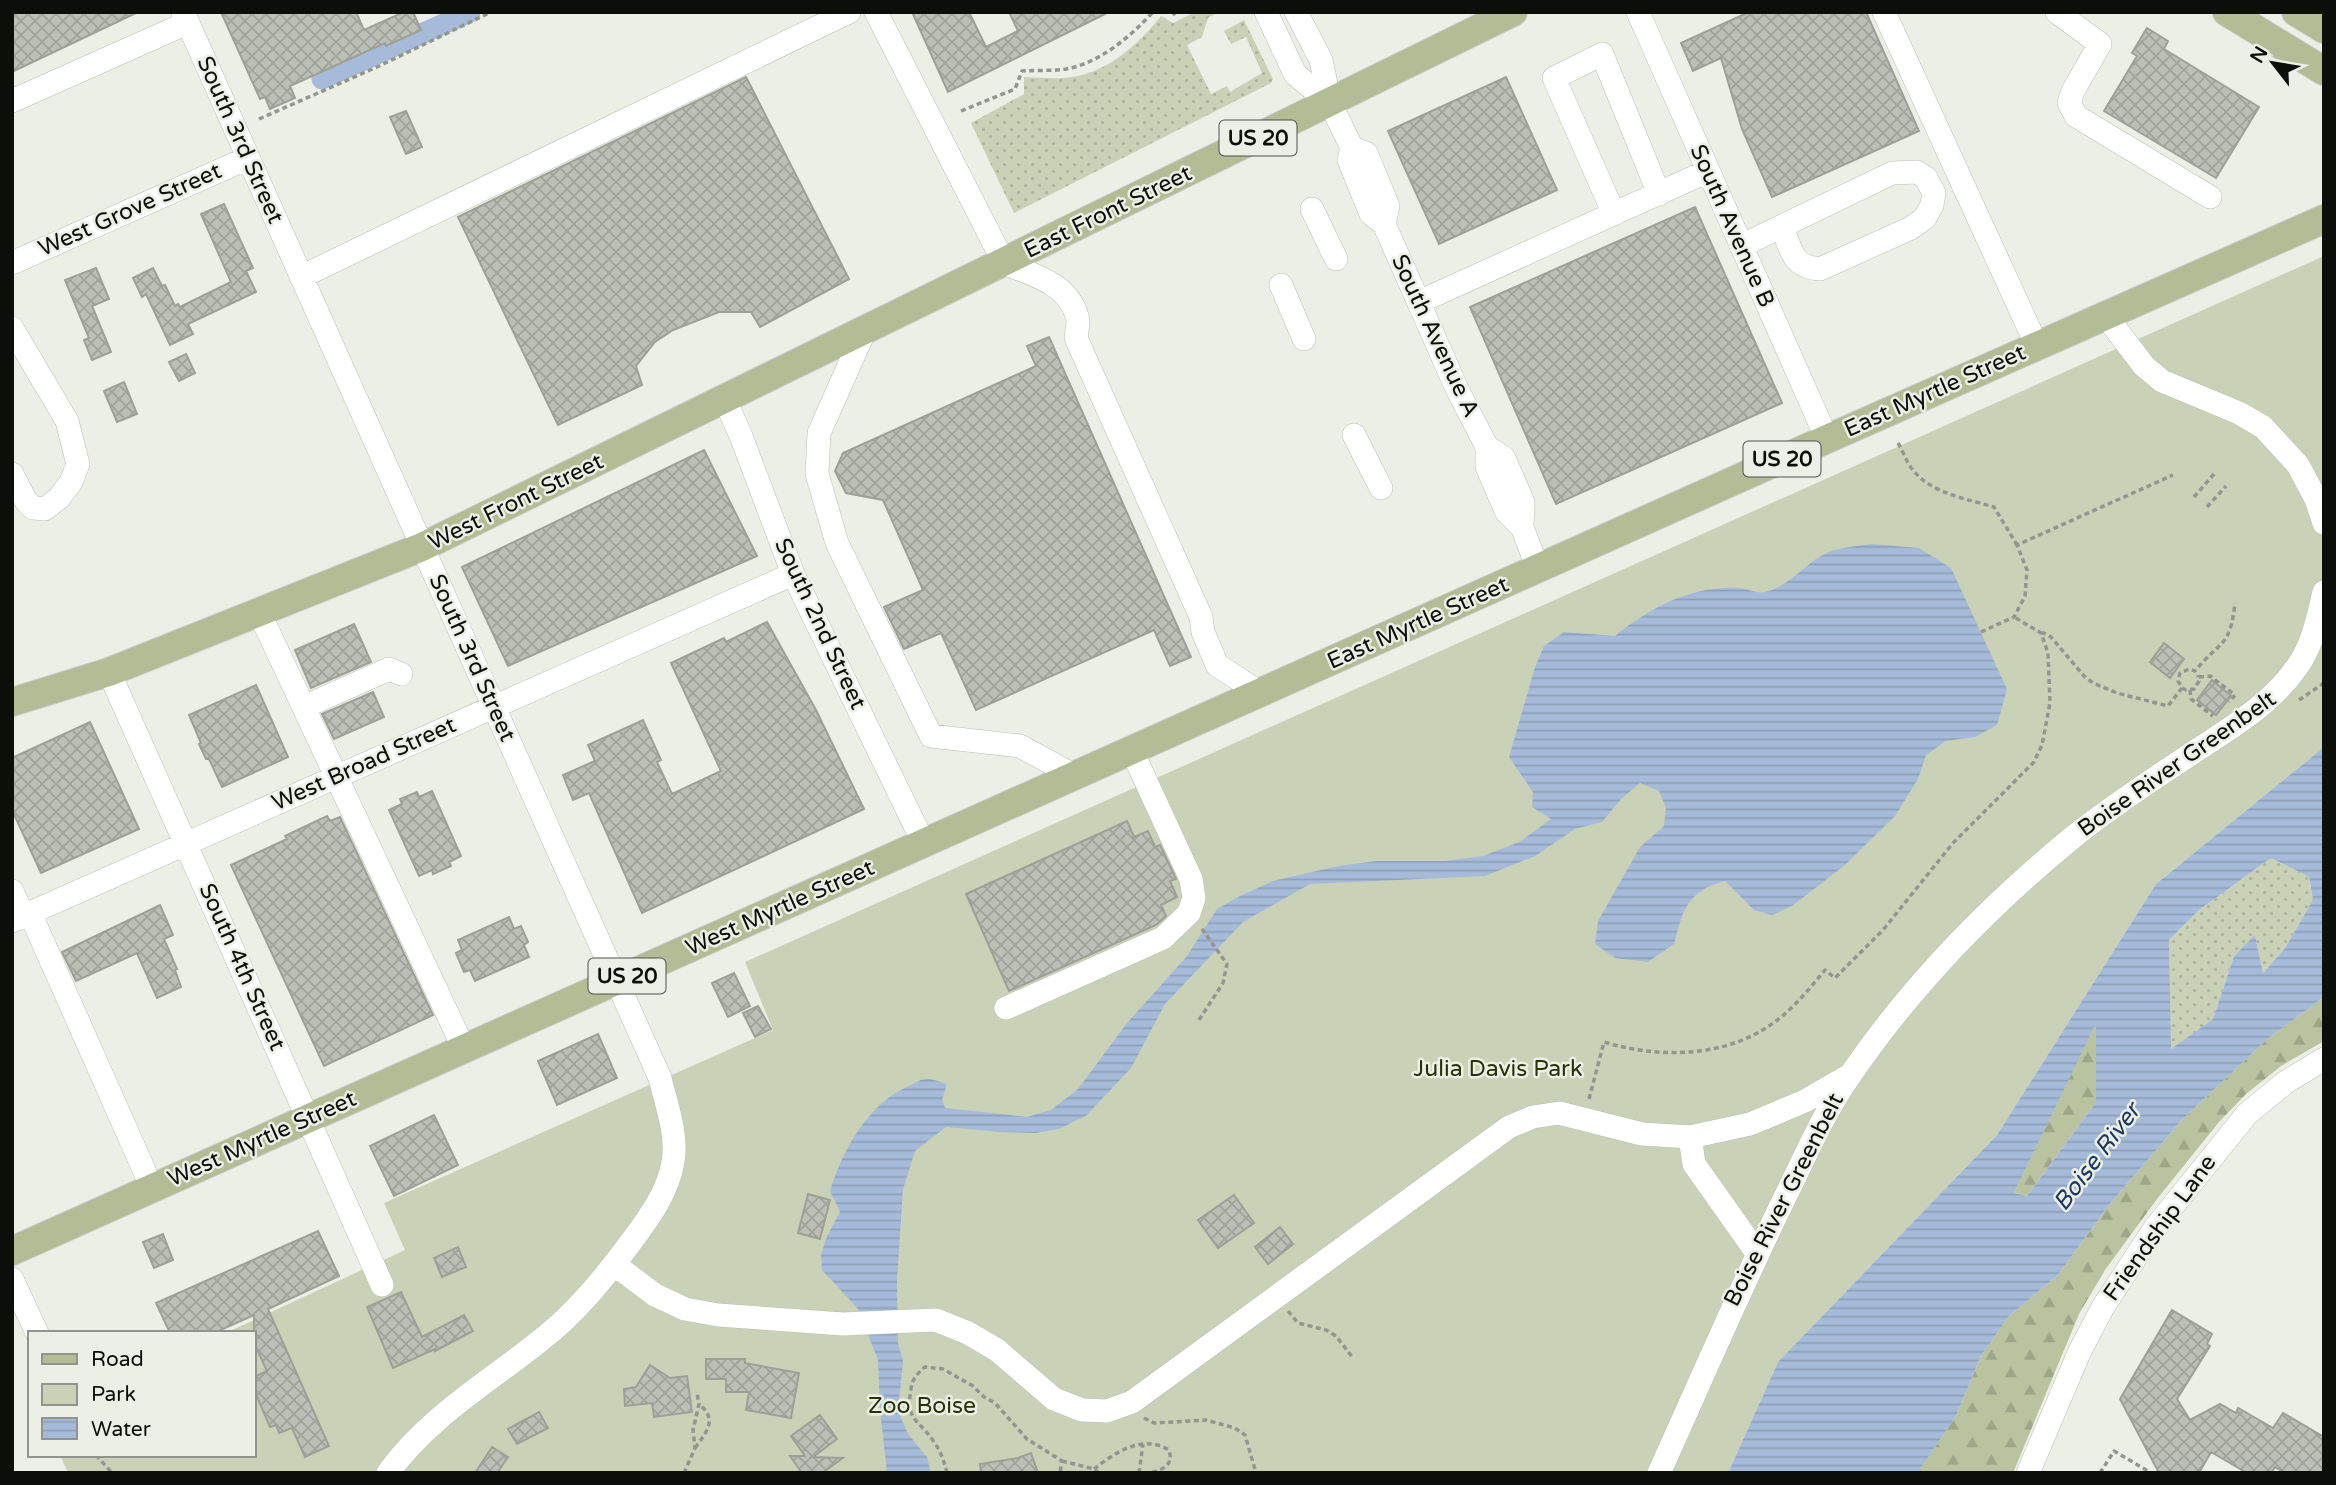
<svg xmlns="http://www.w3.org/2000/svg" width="2336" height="1485" viewBox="0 0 2336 1485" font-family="'Varela Round',sans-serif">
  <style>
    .grass { fill: url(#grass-dots) }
    .forest { fill: url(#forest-firs) }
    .park { fill: #c9d2b7 }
    .water { fill: url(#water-rules); fill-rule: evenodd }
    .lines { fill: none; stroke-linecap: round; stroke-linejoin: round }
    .canal { stroke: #a6bbd9; stroke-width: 21 }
    .building { fill: url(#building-cross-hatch); stroke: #9da097; stroke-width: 2 }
    .minor-casing { stroke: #bbbeb4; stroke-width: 24 }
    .major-casing { stroke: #cacac9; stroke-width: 30 }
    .path { stroke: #93968e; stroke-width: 3.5; stroke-dasharray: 5 3.5; stroke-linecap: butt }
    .minor { stroke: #fff; stroke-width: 23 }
    .major { stroke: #b2bc95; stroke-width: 28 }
    .labels { text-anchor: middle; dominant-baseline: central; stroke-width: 5; stroke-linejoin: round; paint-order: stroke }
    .shield { fill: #ecefe5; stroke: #4f524c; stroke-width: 2 }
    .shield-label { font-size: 21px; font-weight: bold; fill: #0c0e0a }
    .street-label { font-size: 23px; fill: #0c0e0a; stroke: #ecefe5 }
    .park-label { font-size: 23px; fill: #283207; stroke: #ecefe5 }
    .water-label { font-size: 24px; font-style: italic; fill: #1c3861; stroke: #ecefe5 }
  </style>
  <defs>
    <pattern id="grass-dots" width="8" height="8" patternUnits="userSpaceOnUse" patternTransform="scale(1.75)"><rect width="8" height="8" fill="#c9d2b7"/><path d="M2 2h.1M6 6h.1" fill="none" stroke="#abb39c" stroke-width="1.8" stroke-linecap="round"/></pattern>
    <pattern id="forest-firs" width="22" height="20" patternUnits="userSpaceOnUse" patternTransform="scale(1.75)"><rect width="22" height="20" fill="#b9c3a0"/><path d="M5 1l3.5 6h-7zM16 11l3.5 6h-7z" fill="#9ea688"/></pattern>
    <pattern id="water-rules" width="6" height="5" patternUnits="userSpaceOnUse" patternTransform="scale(1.75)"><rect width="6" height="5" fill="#a6bbd9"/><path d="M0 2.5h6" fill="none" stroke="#8ea0b9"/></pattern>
    <pattern id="building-cross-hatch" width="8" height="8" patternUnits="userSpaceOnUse" patternTransform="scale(1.75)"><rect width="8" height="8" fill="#bcbfb5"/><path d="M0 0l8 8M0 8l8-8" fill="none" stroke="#a0a39a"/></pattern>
  </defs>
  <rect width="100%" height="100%" fill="#ecefe5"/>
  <!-- grass -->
  <path class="grass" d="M1195,12H1219L1208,18L1202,37L1187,45L1211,94L1227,86L1230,92L1262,73L1246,37L1231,44L1224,31L1244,20L1273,79L1271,83L1014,213L971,123L1024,94V77C1037,77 1050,79 1063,78C1104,76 1137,46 1161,16L1173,23Z
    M2271,858L2309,877L2313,900L2285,948L2263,973L2255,936L2234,956L2213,1019L2170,1050L2169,940L2199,910Z"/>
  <!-- forest -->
  <path class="forest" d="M2324,997V1041L2281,1066L2246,1094L2219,1122L2157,1199L2105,1270L2079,1314L2013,1473H1917L1956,1416L1981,1356L2009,1316L2057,1276L2110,1204L2181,1121L2266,1040Z
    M2096,1021V1102L2027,1196L2014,1193Z"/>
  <!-- park -->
  <path class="park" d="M2324,256V747L2156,884L1997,1135L1778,1362L1728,1473H68L60,1455H254V1333H226L405,1250L384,1203L773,1030L745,962Z"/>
  <!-- water -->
  <path class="water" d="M1872,544L1919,548L1951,568L2007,689L1997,725L1975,737L1946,741L1926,755L1918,779L1895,816L1845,865L1792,906L1772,915L1754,910L1725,881C1687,891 1683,910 1674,944L1648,962L1615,958L1595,944L1598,921L1640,847L1664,826L1666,808L1659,791L1640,783L1622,798L1602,822L1575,829L1535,856L1485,876L1310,884L1243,922L1165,1004L1131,1068L1087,1115L1059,1129L1035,1133L999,1132L946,1127L915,1151L903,1189L897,1280L898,1343L903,1361L898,1411L908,1434L927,1457L931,1473H887L880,1409L878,1360L858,1309L822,1270L821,1255L827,1236L840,1212L830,1191C843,1149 868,1103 911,1085C915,1083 921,1079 926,1079C932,1078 941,1083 947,1084L942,1100L945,1108L1027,1117L1051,1110L1078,1089L1127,1023L1187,956L1217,909L1240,896L1273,881L1338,866L1376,861H1445L1483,856L1519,842L1551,819L1532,807L1533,792L1509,757L1535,667L1544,646L1564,632L1615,636C1651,607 1691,586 1738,588C1747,588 1757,594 1765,592C1790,587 1806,561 1829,552C1842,547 1858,546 1872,544Z
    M2324,747V997L2266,1040L2181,1121L2110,1204L2057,1276L2009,1316L1981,1356L1956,1416L1918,1472L1728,1473L1778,1362L1997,1135L2156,884ZM2271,858L2309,877L2313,900L2285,948L2263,973L2255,935L2234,956L2213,1019L2171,1049L2169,940L2199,910ZM2096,1023V1102L2027,1196L2014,1193Z"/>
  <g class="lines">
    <!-- canal -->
    <path class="canal" d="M322,79L470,12"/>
  </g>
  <!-- building -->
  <path class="building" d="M12,12H138L12,72Z
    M221,12H356L364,30L404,12H413L421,30L386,46L385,43L290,86L295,98L270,109L265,97L260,99Z
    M912,12H969L986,47L1018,31L1009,12H1109L948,92Z
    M1749,12H1866L1919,131L1772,197L1742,129L1721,58L1693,71L1681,43Z
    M2147,28L2168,41L2164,49L2259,107L2216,178L2104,111L2137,56L2132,53Z
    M746,77L849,279L760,327L751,312H719L673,330L655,342L636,366L642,385L558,425L458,217Z
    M1506,77L1557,190L1439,244L1388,131Z
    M406,111L422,147L406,154L390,117Z
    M224,204L253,268L246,271L256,292L188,324L193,334L170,345L146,294L142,297L133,278L153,268L162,286L165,285L175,306L178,304L180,307L231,282L201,214Z
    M1695,207L1782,403L1556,504L1470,307Z
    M96,268L109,299L92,306L111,352L92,360L84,340L89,338L65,280Z
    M1049,337L1191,657L1170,666L1154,630L976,710L941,633L904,649L884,607L923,590L883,500L846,493L835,471L843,453L1036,366L1027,346Z
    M186,354L195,373L179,381L169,362Z
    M124,382L137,414L117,422L104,391Z
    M704,450L757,556L508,666L462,567Z
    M767,622L816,710L864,809L642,913L589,793L573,800L563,775L595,761L588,745L643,720L661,760L657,762L672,794L721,771L671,663L724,638L726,642Z
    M354,624L371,662L311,688L295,650Z
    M2164,643L2184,659L2170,678L2150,662Z
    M2212,680L2231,696L2216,715L2197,700Z
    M256,685L288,757L222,787L209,759H206L199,744L201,743L189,715Z
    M373,692L384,717L334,739L322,714Z
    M90,722L139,829L41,873L12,810V758Z
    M432,791L461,856L449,862L451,866L433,874L432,870L419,876L389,810L402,804L400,799L417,792L419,797Z
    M327,816L330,821L340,817L433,1015L324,1066L231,865L287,839L285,836Z
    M1127,821L1134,837L1148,831L1155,847L1160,845L1176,879L1170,881L1177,897L1161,905L1166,916L1156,925L1009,991L966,894Z
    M160,905L173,935L164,939L177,969L175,970L181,987L157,998L137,953L76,981L62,952Z
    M509,917L514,929L521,926L528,942L524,945L529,957L475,981L470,970L464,972L456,953L462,950L458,940Z
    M734,973L750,1006L728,1017L712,983Z
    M758,1006L771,1029L755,1037L743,1013Z
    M598,1034L617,1078L557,1105L538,1061Z
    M434,1115L458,1165L394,1196L370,1146Z
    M808,1194L830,1200L820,1239L798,1233Z
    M1234,1195L1254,1223L1218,1248L1198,1220Z
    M1280,1227L1293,1244L1268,1264L1255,1247Z
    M318,1231L339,1276L268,1309L329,1446L305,1457L292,1428L279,1433L276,1425L270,1427L254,1390V1377L267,1371L254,1343V1315L214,1333H170L156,1303Z
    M163,1234L173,1260L154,1268L143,1242Z
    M458,1247L466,1267L442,1277L434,1258Z
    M401,1292L422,1337L464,1315L473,1331L435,1351V1349L393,1368L367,1307Z
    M2172,1310L2212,1334L2207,1344L2210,1346L2177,1399L2190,1420L2220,1404L2236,1413L2238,1408L2273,1428L2283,1413L2324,1437V1473H2285L2275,1467L2271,1473H2247L2211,1452L2199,1473H2159L2120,1399Z
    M706,1359H745V1363L799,1373L791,1418L746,1410L749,1392H726V1379H706Z
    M650,1365L670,1378L687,1376L692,1412L654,1417L652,1403L625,1406L624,1389L636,1387Z
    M539,1412L548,1428L517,1444L508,1429Z
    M820,1415L837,1439L813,1457L843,1458L822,1473H802L790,1456H805L791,1436Z
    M492,1447L508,1457L497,1473H475Z
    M1031,1453L1038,1473H981L980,1464L1018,1458Z"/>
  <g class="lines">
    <!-- minor casing -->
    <g class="minor-casing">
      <path id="minor" d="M183,12L660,1078C666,1104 678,1135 673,1162C668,1192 649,1218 631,1242C605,1277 576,1313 541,1340C489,1382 427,1418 388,1473
        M876,12L1004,263C1032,275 1067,282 1077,316C1079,322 1077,331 1076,338L1201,617L1203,632L1217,665L1260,693
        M1266,12L1295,74L1330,103
        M1296,12L1321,60L1330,103L1352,148L1366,153L1388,206L1384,224
        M1638,12L1827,439
        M1884,12L2037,346
        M2057,12L2100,44L2073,91L2069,103L2076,116L2210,197
        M12,101L187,23
        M1352,148L1349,160L1357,180L1371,214L1384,224L1457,389L1487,447V467L1506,511L1522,527L1538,569
        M1312,209L1336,259
        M1614,214L1554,78L1602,54L1659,194
        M1741,246L1892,173L1917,172L1926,178L1934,193L1932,205L1925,218L1911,228L1820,269C1792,267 1791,250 1782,226
        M12,263L248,158
        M301,277L849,12
        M1281,285L1304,339
        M1419,302L1708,171
        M2106,316L2144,366L2162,381L2239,413L2263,427L2298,465L2316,499L2324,523
        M12,328L67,421L78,464L71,482L59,498L45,509L33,508L26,501L12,474
        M864,332L819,433L817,474L837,543L931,736L1020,746L1075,776
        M725,400L741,436L793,574L924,844
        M1354,435L1381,488
        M1487,447L1504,458L1523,502L1522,527
        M259,612L464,1049
        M109,672L382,1285
        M304,707L389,669L401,674
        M12,891L23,916
        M30,913L152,1188
        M12,921L793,574
        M1006,1008L1163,938L1189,913L1194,898L1191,879L1132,751
        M1690,1137L1694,1164L1757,1253
        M614,1264L655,1295L685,1309L718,1315L843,1324L936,1320L968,1333L997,1350L1054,1399L1082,1410L1107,1411L1132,1402L1509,1127L1533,1117L1559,1113L1642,1134L1690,1137L1750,1124L1805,1101L1850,1075
        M12,1279L37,1333
        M1659,1473C1702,1378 1743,1282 1789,1189C1808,1150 1826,1109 1851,1074C1912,985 1989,906 2072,838C2109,808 2149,782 2188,756C2227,730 2270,706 2297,667C2313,645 2318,617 2324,592
        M2028,1473L2079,1353L2103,1307L2155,1228L2247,1114L2286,1082L2324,1059"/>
    </g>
    <!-- major casing -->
    <g class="major-casing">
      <path id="major" d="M2227,12L2324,71
        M2296,12L2324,29
        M12,702L109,672L422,547L1513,12
        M12,1251L1827,439L2324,219"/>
    </g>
    <!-- path -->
    <path class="path" d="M1172,12L1174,14L1176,12
      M961,111L1015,89L1022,71C1036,70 1052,71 1066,69C1100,63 1131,36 1153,12
      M259,119L377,67L491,12
      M1898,443C1903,451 1906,461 1912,469C1930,493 1967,499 1994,507L2017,545
      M2194,497L2214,474
      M2207,507L2226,486
      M1981,632L2014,617L2025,596L2027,570L2017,545L2173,475
      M2041,633H2044L2051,637L2084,676L2093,683L2117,693L2168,706L2182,688L2178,681L2180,673L2189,669L2195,671C2220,640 2230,649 2235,603
      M2199,677L2210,676L2235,695L2229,702
      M2182,688L2186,690L2194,689L2199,681L2198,675
      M2190,690L2191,699L2213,716
      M2299,700L2324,683
      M1199,1020L1223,983L1227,964L1202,929
      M1589,1099L1604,1042C1660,1059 1727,1058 1776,1021C1795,1007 1810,988 1825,970L1835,978L1883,930L1953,843L2034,762L2042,745L2050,703L2048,653L2041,633L2014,617
      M1288,1311L1298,1323L1326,1330L1336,1336L1353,1358
      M1144,1418L1154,1423L1206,1420L1235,1428L1245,1435L1256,1473
      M695,1448C707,1431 718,1420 699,1404
      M96,1455L112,1473
      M1062,1461L1094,1469L1099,1473
      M1094,1469C1116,1452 1142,1434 1169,1450C1174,1466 1162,1470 1149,1473
      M684,1473L695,1448L693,1430L699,1404L697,1393
      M947,1473C944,1461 941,1452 934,1442C919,1419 905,1421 911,1389C912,1379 917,1374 925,1367L943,1369L973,1386L984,1397L995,1403L1027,1439L1062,1461L1060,1473
      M1139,1473L1143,1444
      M2100,1473L2114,1451L2148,1471"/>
    <!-- minor -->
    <use href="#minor" class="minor"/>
    <!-- major -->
    <use href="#major" class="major"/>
  </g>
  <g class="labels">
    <!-- shield labels -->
    <g class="shield">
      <rect x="1219.5" y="120.5" width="77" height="35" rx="5"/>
      <rect x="1743.5" y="441.5" width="77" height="35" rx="5"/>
      <rect x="588.5" y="958.5" width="77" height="35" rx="5"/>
    </g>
    <g class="shield-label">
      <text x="1258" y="138">US 20</text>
      <text x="1782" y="459">US 20</text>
      <text x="627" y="976">US 20</text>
    </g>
    <!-- street labels -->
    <g class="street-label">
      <text transform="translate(240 140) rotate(66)">South 3rd Street</text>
      <text transform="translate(130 210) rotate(-24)">West Grove Street</text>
      <text transform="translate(1108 212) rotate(-26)">East Front Street</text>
      <text transform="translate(1732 226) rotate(66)">South Avenue B</text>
      <text transform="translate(1435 336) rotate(65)">South Avenue A</text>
      <text transform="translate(1935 391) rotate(-24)">East Myrtle Street</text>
      <text transform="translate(516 502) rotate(-26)">West Front Street</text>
      <text transform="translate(1418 623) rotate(-24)">East Myrtle Street</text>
      <text transform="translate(820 624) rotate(65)">South 2nd Street</text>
      <text transform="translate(472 658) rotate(66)">South 3rd Street</text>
      <text transform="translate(364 764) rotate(-24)">West Broad Street</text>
      <text transform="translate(2177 764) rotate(-35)">Boise River Greenbelt</text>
      <text transform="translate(780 908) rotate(-24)">West Myrtle Street</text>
      <text transform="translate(242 967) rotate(66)">South 4th Street</text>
      <text transform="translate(262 1139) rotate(-24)">West Myrtle Street</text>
      <text transform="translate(1784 1200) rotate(-63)">Boise River Greenbelt</text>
      <text transform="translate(2160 1228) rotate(-54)">Friendship Lane</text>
    </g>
    <!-- park labels -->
    <g class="park-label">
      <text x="1498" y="1069">Julia Davis Park</text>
      <text x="922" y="1406">Zoo Boise</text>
    </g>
    <!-- water labels -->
    <g class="water-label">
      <text transform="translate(2097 1157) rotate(-53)">Boise River</text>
    </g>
  </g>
  <!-- border -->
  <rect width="2336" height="1485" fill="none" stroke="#0c0e0a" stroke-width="28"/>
  <!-- legend -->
  <rect x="28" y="1331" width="228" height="126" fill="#ecefe5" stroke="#92958d" stroke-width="2"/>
  <rect x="42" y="1354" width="35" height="10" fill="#b2bc95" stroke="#92958d" stroke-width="2"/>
  <text x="91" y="1366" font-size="21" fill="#0c0e0a">Road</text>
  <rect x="42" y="1384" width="35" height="21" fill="#c9d2b7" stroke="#92958d" stroke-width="2"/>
  <text x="91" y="1401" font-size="21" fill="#0c0e0a">Park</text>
  <rect x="42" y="1418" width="35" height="21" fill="url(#water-rules)" stroke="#92958d" stroke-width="2"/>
  <text x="91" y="1436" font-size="21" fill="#0c0e0a">Water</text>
  <!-- north arrow -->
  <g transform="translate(2273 63) rotate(301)" stroke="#ecefe5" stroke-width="5" paint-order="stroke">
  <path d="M0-5L12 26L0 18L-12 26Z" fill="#0c0e0a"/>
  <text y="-10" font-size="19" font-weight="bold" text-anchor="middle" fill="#0c0e0a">N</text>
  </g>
</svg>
